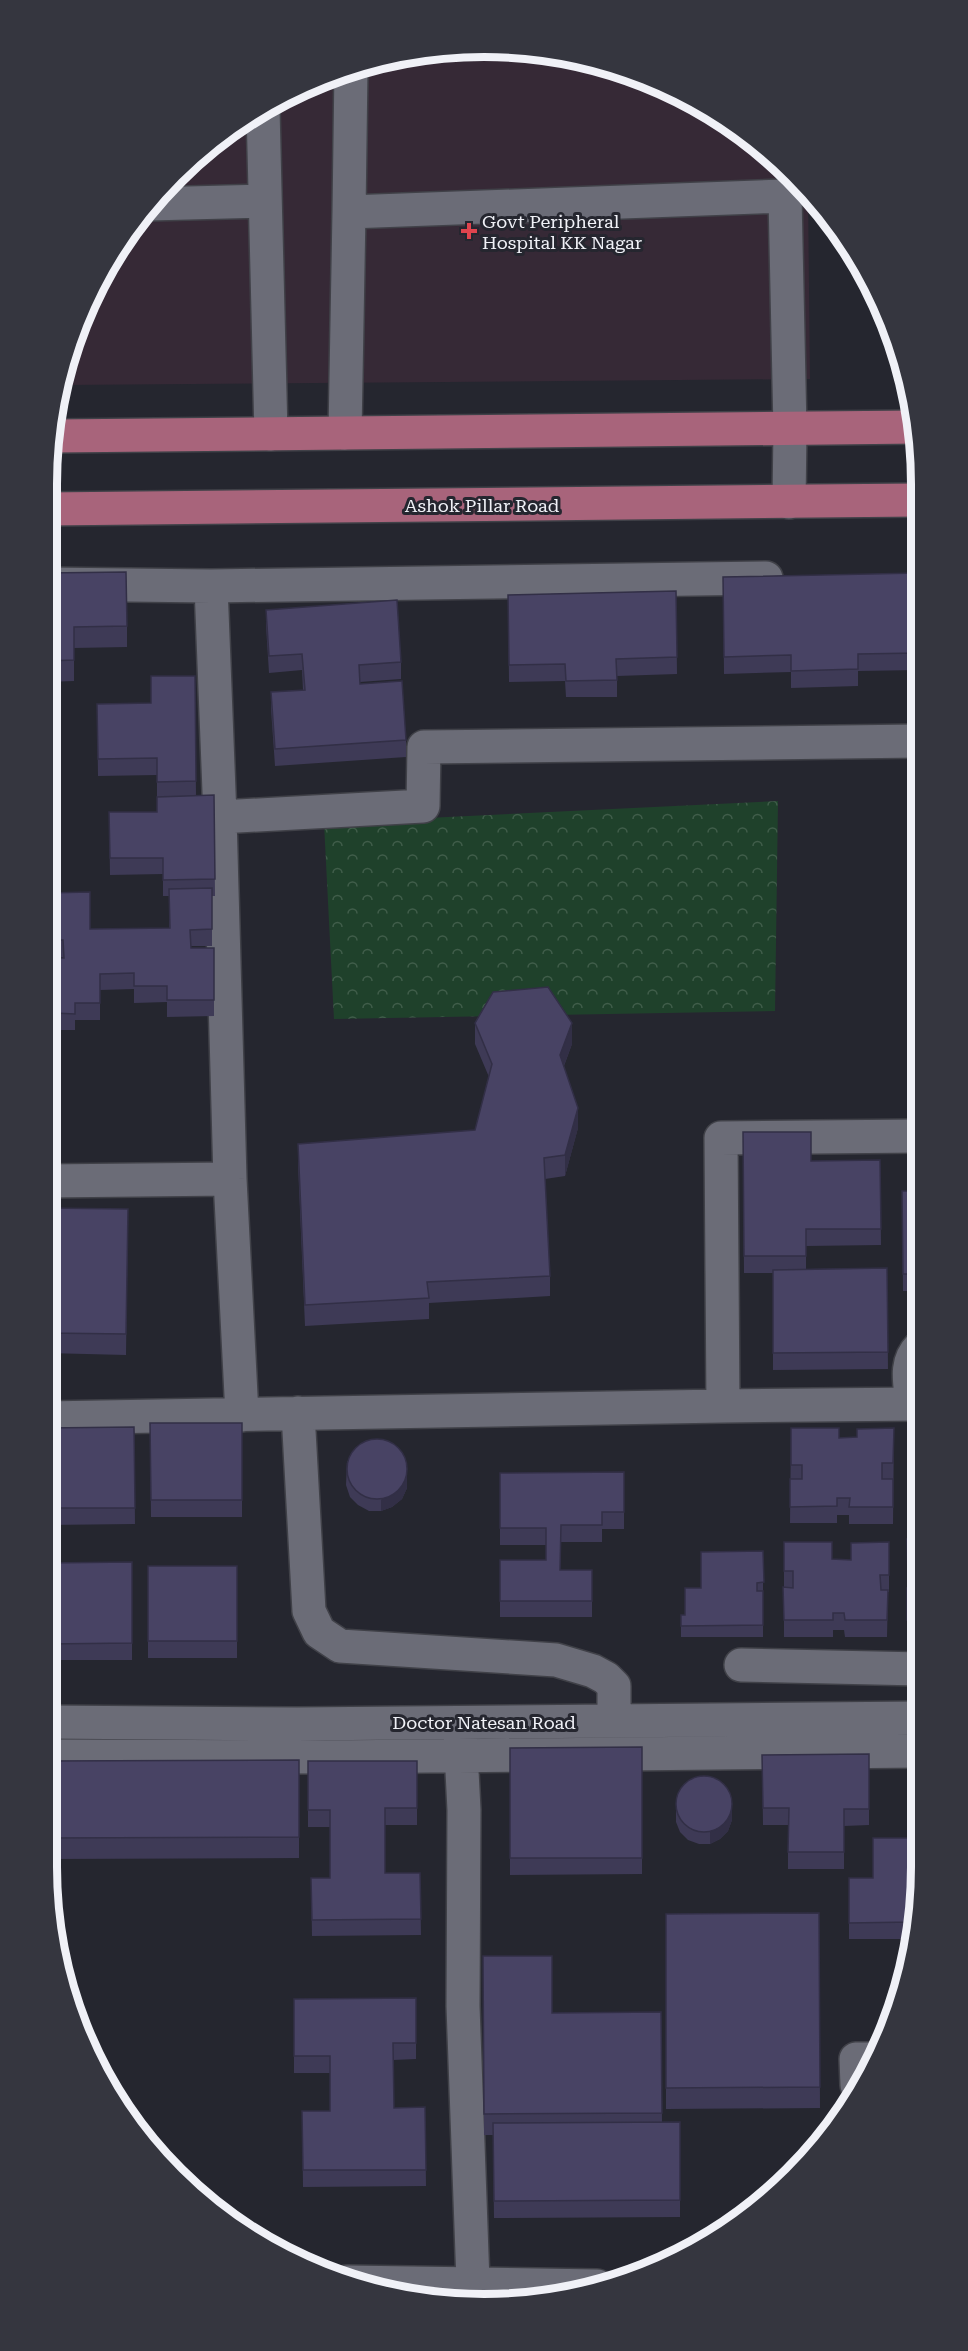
<svg xmlns="http://www.w3.org/2000/svg" width="968" height="2351" viewBox="0 0 968 2351" font-family="'Roboto Serif',serif">
  <style>
    .medical { fill: #362936 }
    .park { fill: url(#park-crowns) }
    .lines { fill: none; stroke-linecap: round; stroke-linejoin: round }
    .minor-casing { stroke: #404148; stroke-width: 36 }
    .major-casing { stroke: #404148; stroke-width: 36 }
    .minor { stroke: #6b6c77; stroke-width: 33 }
    .major { stroke: #a8647b; stroke-width: 33 }
    .wall { fill: #3e3a56 }
    .shaded-wall { fill: #322f46 }
    .building { fill: #484364; stroke: #322f46; stroke-width: 1.5 }
    .health-dot { fill: #e0444e; stroke: #25262f; stroke-width: 2 }
    .labels { text-anchor: middle; dominant-baseline: central; stroke-width: 6; stroke-linejoin: round; paint-order: stroke }
    .poi-label { font-size: 18px; fill: #f0f1f7; stroke: #25262f; text-anchor: start }
    .street-label { font-size: 18px; fill: #f0f1f7; stroke: #25262f }
    .rim { fill: none; stroke: #f0f1f7; stroke-width: 8 }
  </style>
  <defs>
    <pattern id="park-crowns" width="20" height="18" patternUnits="userSpaceOnUse" patternTransform="scale(1.5)"><rect width="20" height="18" fill="#1f412b"/><path d="M2 6a3 3 0 1 1 6 0M12 15a3 3 0 1 1 6 0" fill="none" stroke="#405d4a"/></pattern>
  </defs>
  <rect width="100%" height="100%" fill="#25262f"/>
  <!-- medical -->
  <path class="medical" d="M455,47L541,50L624,70L727,120L808,191L810,379L63,385L70,344L105,266L155,196L217,137L290,92L370,62Z"/>
  <!-- park -->
  <path class="park" d="M778,801L775,1011L334,1019L324,823Z"/>
  <g class="lines">
    <!-- minor casing -->
    <g class="minor-casing">
      <path id="minor" d="M351,69L349,212L785,196L790,430L789,502
        M263,109L271,434
        M149,204L264,201
        M345,433L349,212
        M46,584L211,586L766,578
        M211,586L220,817L230,1179L242,1415
        M220,817L423,806L424,747L919,741
        M920,1136L721,1138L723,1406L920,1404
        M46,1181L230,1179
        M912,1404C910,1383 904,1363 920,1347
        M298,1413L309,1611L319,1632L340,1646L556,1660L593,1671L606,1678L614,1686V1721
        M46,1418L723,1406
        M741,1665L921,1669
        M46,1722L297,1724L921,1718
        M460,1732L464,1810L463,2006L473,2282
        M46,1756L326,1757L921,1751
        M857,2085L856,2059H871
        M347,2282L597,2286"/>
    </g>
    <!-- major casing -->
    <g class="major-casing">
      <path id="major" d="M54,436L918,427
        M46,509L918,500"/>
    </g>
    <!-- minor -->
    <use href="#minor" class="minor"/>
    <!-- major -->
    <use href="#major" class="major"/>
  </g>
  <!-- wall -->
  <path class="wall" d="M46,573L127,626V647L74,648V681L46,682Z
    M918,573V670L858,671V686L791,688V672L724,674L723,577Z
    M676,591L677,674L617,676V697H566L565,681L509,682L508,595Z
    M266,610L401,662V679L360,682V684L406,740V757L275,766L271,709V692L303,690L302,670L269,673L266,626Z
    M195,676L196,796L214,795L215,896H212V946H191V948H214V1016L167,1017V1002L134,1003V989L100,990V1020H75V1030H55L54,958H63V957H47L46,893L90,929L169,928V896H163V874L110,875L109,812H157V775L98,776L97,704L151,703Z
    M475,1023L572,1044L564,1066L578,1128L565,1176L545,1179L550,1276V1296L429,1303V1319L305,1326L298,1165V1144L475,1130L489,1077L475,1044Z
    M743,1132L811,1161L880,1160L881,1245L806,1246V1269L887,1268L888,1369L773,1370V1273H744Z
    M902,1191H920V1291H903Z
    M46,1208L128,1209L126,1355L46,1353Z
    M150,1423H242V1517H151Z
    M134,1427L135,1524L46,1525V1428Z
    M908,1427H920L921,1530H909Z
    M791,1428L839,1438L857,1437L894,1428L893,1524H849V1515H837V1523H790Z
    M347,1461L407,1488L402,1499L392,1507L381,1511H369L358,1505L350,1497L346,1485Z
    M624,1472V1529H602V1542H561L560,1570H592V1617H500V1560H546V1545H500V1473Z
    M907,1539H921V1637H907Z
    M784,1542L832,1559L851,1560L889,1542V1592H888L887,1637H845L844,1630H833V1637H784Z
    M763,1551V1637H681V1615H685L701,1588Z
    M132,1562V1660H46V1563Z
    M148,1566H237V1658H148Z
    M642,1747V1874L510,1875V1748Z
    M762,1755L869,1809V1825L844,1826V1869H788V1825H763Z
    M299,1760V1858L46,1859V1761Z
    M308,1761H417V1825H385V1873H420L421,1935L312,1936L311,1878H330V1827H308Z
    M912,1762H921V1835H913Z
    M676,1799L732,1820L728,1831L720,1839L710,1844H699L688,1840L680,1832L676,1822Z
    M921,1867L910,1939H849V1878H873Z
    M819,1913L820,2108L666,2109V1914Z
    M483,1956L552,2013L661,2012L662,2122H680V2217L494,2218L493,2135H484Z
    M416,1998V2059L393,2060L394,2108L425,2107L426,2186L303,2187L302,2111H330V2073H294V1999Z"/>
  <!-- shaded-wall -->
  <path class="shaded-wall" d="M572,1023V1044L560,1076V1055Z
    M578,1108V1128L565,1176V1155Z
    M407,1464V1488L402,1499L392,1507L381,1511V1500Z
    M732,1809V1820L728,1831L720,1839L710,1844V1832Z"/>
  <!-- building -->
  <path class="building" d="M126,572L127,626L74,627V660L46,661V573Z
    M918,573V653L858,654V669L791,671V655L724,657L723,577Z
    M676,591L677,657L616,659L617,680L566,681L565,664L509,665L508,595Z
    M397,600L401,662L359,665L360,684L402,681L406,740L275,749L271,692L305,690L302,654L269,656L266,610Z
    M151,676H195L196,781L157,782V758L98,759L97,704L151,703Z
    M214,795L215,879L163,880V858H110L109,812H157V797Z
    M212,888V929L190,930L191,948H214V1000H167V986H134V973L100,974V1003H75V1014L55,1013L54,958H64L63,940H47L46,893L90,892V929L170,928L169,889Z
    M548,987L572,1023L560,1055L578,1108L565,1155L544,1158L550,1276L427,1282L429,1298L305,1305L298,1144L475,1130L492,1064L475,1023L493,992Z
    M743,1132H811V1161L880,1160L881,1229H806V1256H744Z
    M902,1191H920V1274H903Z
    M46,1208L128,1209L126,1334L46,1333Z
    M887,1268L888,1352L773,1353V1270Z
    M150,1423H242V1500H151Z
    M134,1427L135,1508H46V1428Z
    M908,1427H920L921,1513H909V1477H919V1462H908Z
    M791,1428H839V1438L857,1437V1429L894,1428L893,1463H882V1479H893V1507H849L850,1498H837V1506L790,1507V1479H802V1465H791Z
    M347 1469a30 30 0 1 1 60 0a30 30 0 1 1-60 0Z
    M624,1472V1512H602V1525H561L560,1570H592V1601H500V1560H546V1528H500V1473Z
    M907,1539H921V1620H907V1588H919V1575H908Z
    M784,1542H832V1559L851,1560V1543L889,1542V1575H880L881,1590H888L887,1620H845L844,1613H833V1620H784L783,1587L793,1588V1571H784Z
    M763,1551L764,1582L757,1583V1591H763V1625L681,1626V1615H685V1588H701V1552Z
    M132,1562V1643L46,1644V1563Z
    M148,1566H237V1641H148Z
    M642,1747V1858H510V1748Z
    M869,1754V1809H844V1852H788L789,1808H763L762,1755Z
    M299,1760V1837L46,1838V1761Z
    M308,1761H417V1808H385V1873H420L421,1919L312,1920L311,1878H330V1810H308Z
    M912,1762H921V1819H913Z
    M676 1804a28 28 0 1 1 56 0a28 28 0 1 1-56 0Z
    M873,1838H921V1867L912,1922L849,1923V1878H873Z
    M819,1913L820,2087L666,2088V1914Z
    M483,1956H552V2013L661,2012L662,2113L484,2114Z
    M416,1998V2043H393L394,2108L425,2107L426,2170H303L302,2111H330V2056H294V1999Z
    M680,2122V2200L494,2201L493,2123Z
    M419,2299H491L427,2301Z"/>
  <!-- markers -->
  <path class="health-dot" d="M466 222h6v6h6v6h-6v6h-6v-6h-6v-6h6z"/>
  <g class="labels">
    <!-- poi labels -->
    <g class="poi-label">
      <text x="482" y="221">Govt Peripheral<tspan x="482" dy="21">Hospital KK Nagar</tspan></text>
    </g>
    <!-- street labels -->
    <g class="street-label">
      <text x="482" y="505">Ashok Pillar Road</text>
      <text x="484" y="1722">Doctor Natesan Road</text>
    </g>
  </g>
  <!-- crop -->
  <path d="M0 0H968V2351H0ZM484 57H484A427 427 0 0 1 911 484V1867A427 427 0 0 1 484 2294H484A427 427 0 0 1 57 1867V484A427 427 0 0 1 484 57Z" fill="#35363f" fill-rule="evenodd"/>
  <path class="rim" d="M484 57H484A427 427 0 0 1 911 484V1867A427 427 0 0 1 484 2294H484A427 427 0 0 1 57 1867V484A427 427 0 0 1 484 57Z"/>
</svg>
